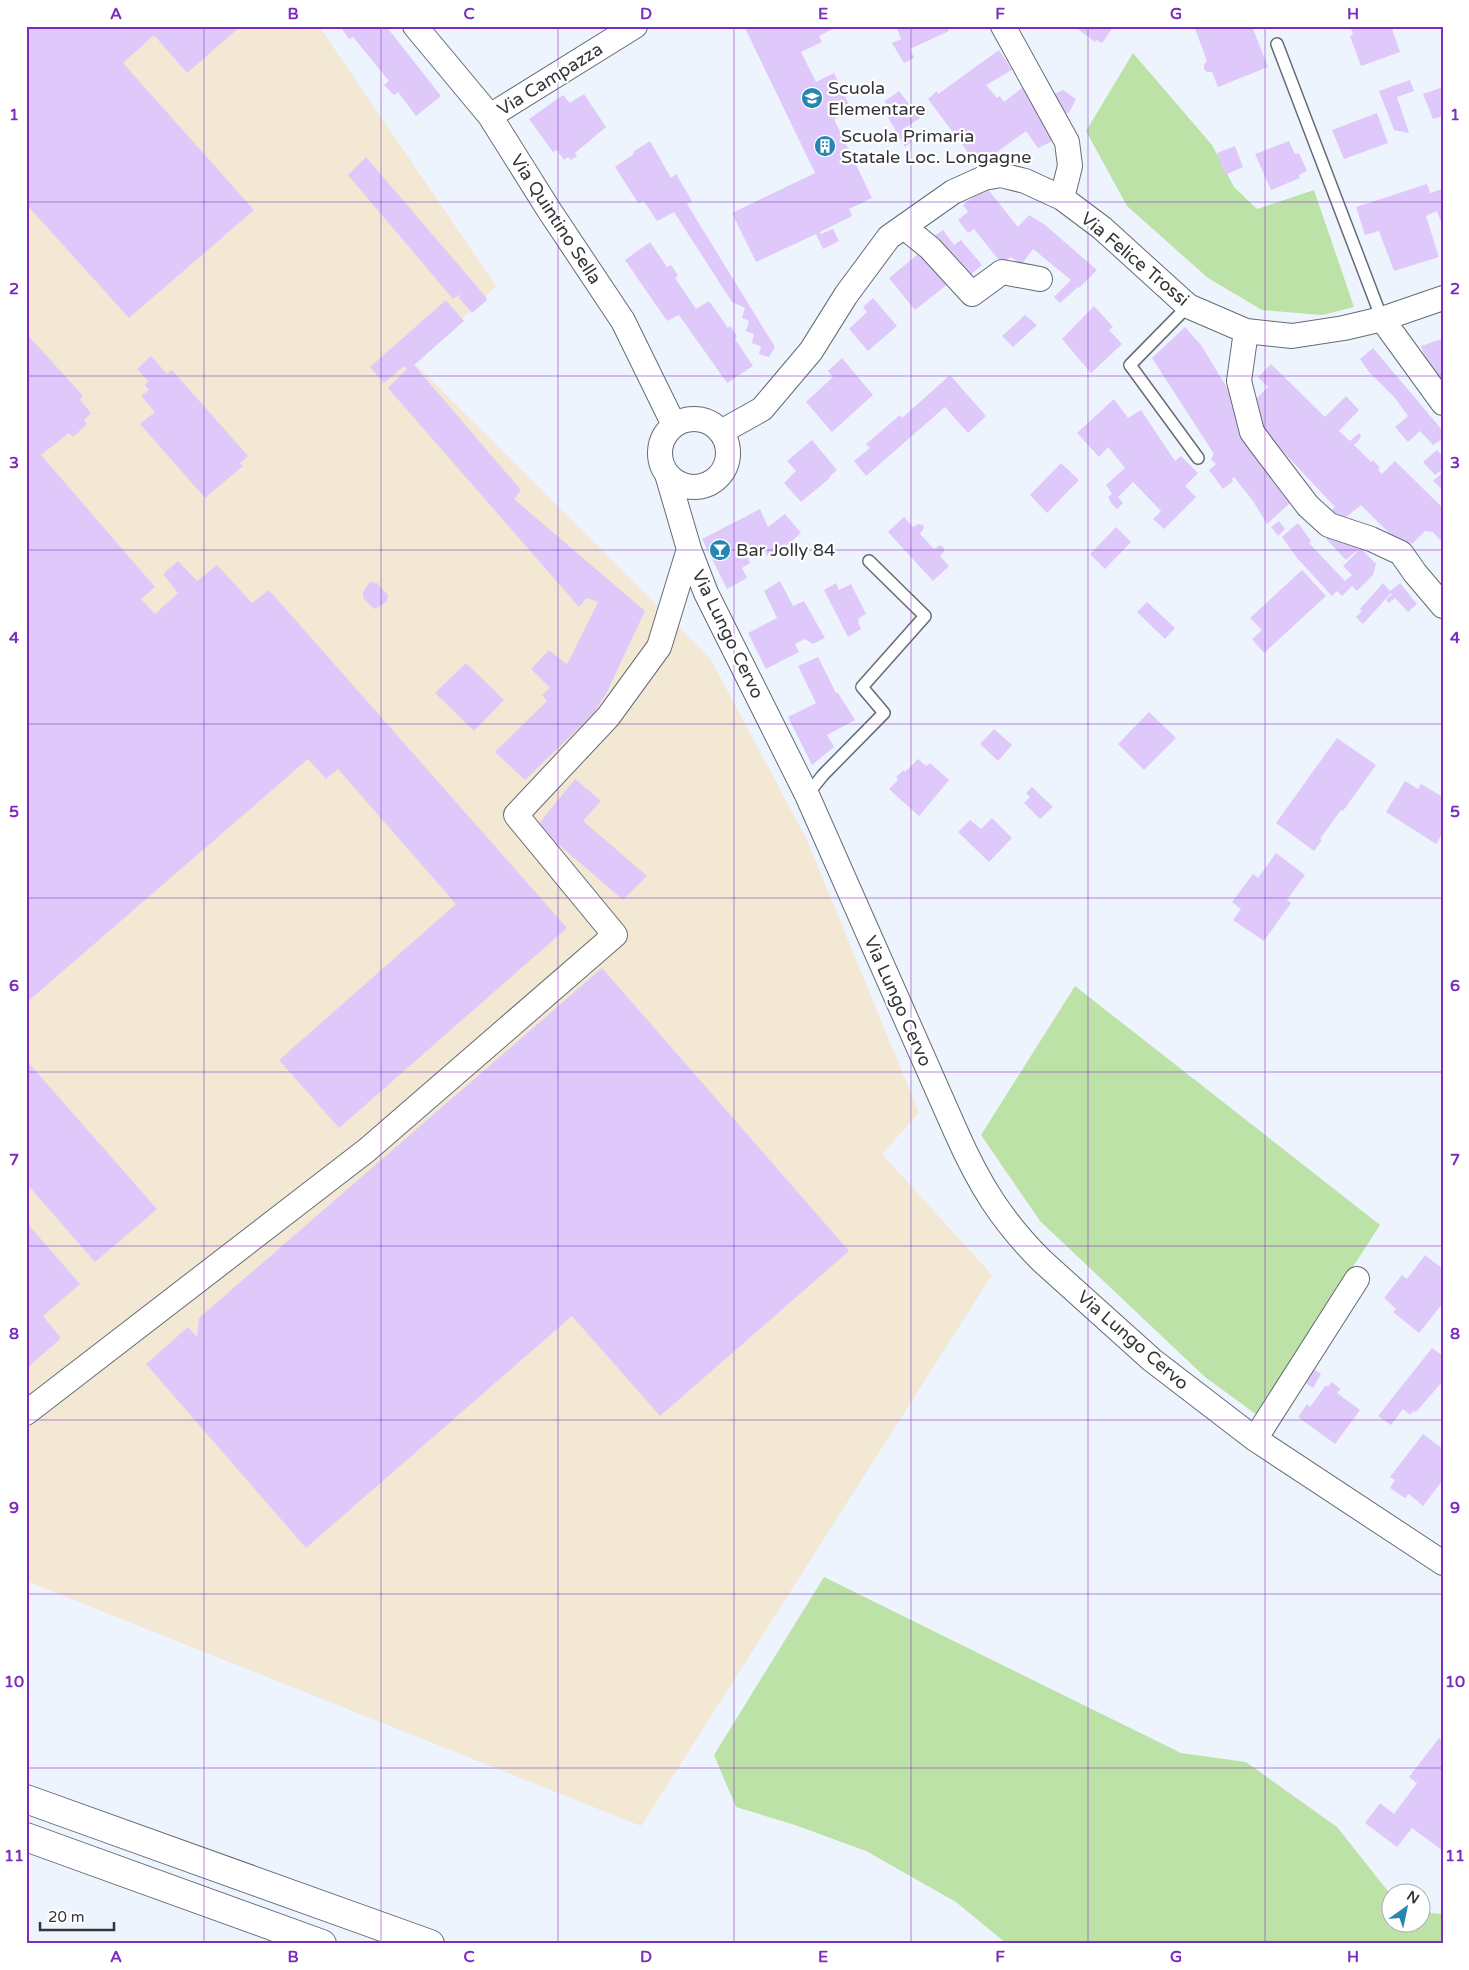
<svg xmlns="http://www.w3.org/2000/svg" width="1469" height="1970" viewBox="0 0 1469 1970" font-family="'Varela Round',sans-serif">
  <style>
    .industrial { fill: #f3e8d3 }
    .green { fill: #bde2a7 }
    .building { fill: #dfc9fa }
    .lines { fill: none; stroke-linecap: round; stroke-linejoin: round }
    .lane-casing { stroke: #656c74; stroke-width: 14 }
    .street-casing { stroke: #656c74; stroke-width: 26 }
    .highway-casing { stroke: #656c74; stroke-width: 30 }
    .lane { stroke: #fff; stroke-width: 11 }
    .street { stroke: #fff; stroke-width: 24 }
    .highway { stroke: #fff; stroke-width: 28 }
    .grid { fill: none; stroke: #7b2cbf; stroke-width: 1; stroke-opacity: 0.55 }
    .labels { text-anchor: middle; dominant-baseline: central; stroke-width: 4.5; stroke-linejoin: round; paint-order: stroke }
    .street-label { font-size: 18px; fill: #333539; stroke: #fff }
    .poi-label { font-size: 18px; fill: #333539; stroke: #fff; text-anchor: start }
    .neatline { fill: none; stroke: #7b2cbf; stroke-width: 2 }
    .grid-label { font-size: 16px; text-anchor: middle; font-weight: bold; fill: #7b2cbf }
  </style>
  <rect width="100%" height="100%" fill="#edf4fe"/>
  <!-- industrial -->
  <path class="industrial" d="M26,26H319L496,286L415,364L710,658L807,840L919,1113L882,1154L992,1275L641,1826L26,1581Z"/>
  <!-- green -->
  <path class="green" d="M1133,53L1212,145L1234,187L1257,209L1314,190L1354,307L1322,315L1262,310L1208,278L1127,206L1086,131Z
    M1075,986L1380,1225L1257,1415L1205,1377L1040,1221L981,1135Z
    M824,1577L1181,1753L1246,1762L1337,1827L1391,1895L1392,1922H1422V1912L1443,1914V1944H1007L956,1902L866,1851L795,1825L736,1807L714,1755Z"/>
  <!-- building -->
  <path class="building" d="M26,26H241L187,73L154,35L123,63L254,210L129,318L26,204Z
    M345,26H386L441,96L416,116L398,92L394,95L384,85L389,81L353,37L349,39L342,29Z
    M744,26H838L819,36L822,42L801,52L816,82L834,73L852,111L834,119L872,198L849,209L852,216L820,232L821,234L833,229L839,241L823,249L816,234L756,262L732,213L815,173Z
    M896,26H947L949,31L910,49L914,58L904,63L892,43L901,39Z
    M1074,26H1114L1102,43L1096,40L1095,42Z
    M1194,26H1252L1268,67L1218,87L1212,72H1207L1204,69V64L1207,61Z
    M1350,26H1391L1400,52L1361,66L1350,36L1353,34Z
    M999,50L1012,70L986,85L997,98L1000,96L1004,102L1023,87L1054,135L1053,141L1038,148L1026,131L978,166L928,99L937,91L938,94Z
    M1410,80L1414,91L1397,97L1409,133L1394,130L1379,91Z
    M1443,87V116L1433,119L1423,94Z
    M1063,90L1076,99L1069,113H1064L1052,95Z
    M899,91L920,118L905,128L912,141L905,147L882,107L886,104L885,101Z
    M584,94L606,127L575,153L577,156L571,160L568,157L564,160L557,150L553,152L529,119L563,95L570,103Z
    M1377,113L1388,143L1344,159L1332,130Z
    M650,141L671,178L676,174L692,201L687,204L775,347L769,357L759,354L761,346L752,343L754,334L746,331L749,321L742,318L745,308L732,302L674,212L657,221L644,201L638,203L615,167L634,154L633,152Z
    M1289,141L1295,154L1299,153L1307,171L1299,175L1300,178L1271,190L1255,154Z
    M1235,146L1243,167L1225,175L1217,153Z
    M366,157L486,297L487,300L472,313L459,298L460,294L453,299L348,175Z
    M1427,184L1430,193L1442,189L1443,191V221L1441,222L1437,211L1426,216L1439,257L1394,271L1379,231L1365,235L1356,207Z
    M986,187L1018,227L1029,215L1044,224L1097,270L1079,288L1078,287L1060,303L1054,297L1071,280L1033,249L1021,265L1011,257L1002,264L974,229L968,233L958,220L968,212L963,205Z
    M943,230L954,245L961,240L982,265L967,278L930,239Z
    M650,242L667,267L671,265L678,275L675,278L696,309L709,301L728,328L730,326L737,336L735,339L753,366L727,383L679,315L667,321L625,260Z
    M923,250L949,283L915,310L889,278Z
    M873,298L897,326L868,351L849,329L867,312L863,307Z
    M446,300L464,321L414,365L521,490L514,499L645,611L606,694L593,714L525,780L495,752L547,701L542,695L550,688L531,669L549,650L566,664L569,661L598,602L587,598L579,607L388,388L407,369L404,366L384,383L370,367Z
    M1094,306L1113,327L1109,330L1122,344L1091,373L1062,339Z
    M1025,315L1037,325L1013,347L1002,336Z
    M1185,327L1201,345L1293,496L1289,504L1267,524L1253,501L1234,477L1232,479L1233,481L1223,489L1209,470L1216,464L1211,459L1214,454L1152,358Z
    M26,333L83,396L80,400L91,413L84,420L87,424L73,437L69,433L41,455L155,587L141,599L155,614L178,593L163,574L178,561L197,581L217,565L252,603L269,590L567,928L339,1128L279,1060L456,904L338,769L326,779L308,759L26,1003Z
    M1442,339L1443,381L1435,384L1421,346Z
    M1373,348L1443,431V439L1433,445L1420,431L1408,442L1395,427L1408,416L1395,398L1369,372L1360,359Z
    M151,356L167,374L172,370L248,456L240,463L243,466L205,498L140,424L155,412L141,396L149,390L145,385L148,381L137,369Z
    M842,358L873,395L832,432L806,402L833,377L828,371Z
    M1271,364L1325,417L1346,396L1359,410L1339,431L1350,441L1359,433L1361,435L1359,440L1354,445L1371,462L1373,460L1380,468L1378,470L1382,474L1395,461L1443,508V539L1440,540L1433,532L1425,531L1412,544L1409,542L1403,547L1361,505L1346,517L1347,519L1329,512L1335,507L1260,427L1251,404L1268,387L1258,377Z
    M950,375L986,416L968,433L945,407L866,476L854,461L870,448L866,444L900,415L902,418Z
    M1114,399L1128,418L1141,410L1175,461L1181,456L1198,473L1185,486L1196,497L1164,529L1153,519L1161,511L1133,482L1118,497L1123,503L1117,509L1111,503L1108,497L1112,494L1106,485L1125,468L1108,447L1099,457L1077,433Z
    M812,440L837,470L829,477L830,478L801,502L784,483L796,471L787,461Z
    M1437,450L1443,457V469L1435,475L1423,462Z
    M1061,463L1079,480L1047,513L1030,495Z
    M1443,472V490L1433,481Z
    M760,509L768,527L785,514L801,533L779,552L767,556L762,544L746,552L750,563L742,568L747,578L727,589L702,539Z
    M904,517L913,527L918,524L923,525L924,528L920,534L934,549L940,545L944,548V552L940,556L949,566L933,581L888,532Z
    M1279,521L1285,529L1278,536L1271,527Z
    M1298,523L1311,541L1309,543L1345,581L1352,575L1343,566L1361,548L1376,564L1373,575L1357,591L1352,586L1342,596L1337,591L1332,596L1297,558L1282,537Z
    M1116,527L1131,542L1105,569L1090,554Z
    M1333,532L1361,547L1346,560L1326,539Z
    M1302,570L1326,596L1264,653L1252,639L1262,630L1250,618Z
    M780,581L793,606L804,601L825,638L813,644L805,639L795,644L799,652L766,669L748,633L777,618L764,591Z
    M370,582L377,583L388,595L387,602L374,609L363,598V592Z
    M836,583L839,590L851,584L866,614L859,618L858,622L861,629L848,637L824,590Z
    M1383,583L1390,591L1400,583L1417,604L1408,612L1395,598L1389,603L1386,600L1392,594L1391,593L1363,624L1356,617L1362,611L1360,609Z
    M1147,602L1175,628L1165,639L1137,612Z
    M818,657L836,693H838L855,720L827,735L834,747L812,765L788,717L816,703L798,666Z
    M466,663L504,700L474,731L435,693Z
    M1149,712L1176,738L1144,770L1118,744Z
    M994,729L1012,745L998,761L980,744Z
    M1337,738L1376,765L1343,811L1341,810L1320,839L1322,840L1314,851L1276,823Z
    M918,759L926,766L930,763L949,780L919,816L889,789L898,780L896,777L904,770L905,772Z
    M575,779L601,801L583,821L647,876L623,900L537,826Z
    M1405,781L1418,789L1421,784L1443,797L1441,806L1443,807V833L1436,844L1386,812Z
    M1032,787L1053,807L1040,819L1024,803L1030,797L1026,793Z
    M992,818L1012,838L989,862L958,832L970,820L981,829Z
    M1276,853L1305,875L1287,900L1291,903L1264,941L1233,920L1241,909L1232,902L1253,874L1258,878Z
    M602,968L849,1251L660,1416L572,1316L306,1548L146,1364L188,1327L197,1337L199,1318Z
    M26,1060L157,1209L95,1262L26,1183Z
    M26,1222L80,1284L43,1316L61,1338L26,1369Z
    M1425,1255L1443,1269V1303L1419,1333L1393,1312L1396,1309L1384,1298L1402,1275L1407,1279Z
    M1432,1348L1443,1356V1381L1416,1412L1414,1411L1410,1415L1403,1409L1391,1425L1378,1416Z
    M1313,1368L1321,1374L1313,1388L1304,1382Z
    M1331,1382L1341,1389L1337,1393L1360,1410L1335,1444L1298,1417L1307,1404L1310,1407L1326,1385L1328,1387Z
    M1423,1434L1443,1449V1482L1442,1481L1423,1506L1409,1494L1405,1498L1390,1488L1395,1480L1390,1477Z
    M1439,1738L1443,1741V1851L1412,1828L1397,1847L1365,1823L1380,1803L1394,1814L1417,1783L1409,1777Z"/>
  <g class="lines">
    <!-- lane casing -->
    <g class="lane-casing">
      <path id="lane" d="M1277,44L1382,319
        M1188,306L1130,365L1198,458
        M807,795L823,775L884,713L862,687L925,616L869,561"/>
    </g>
    <!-- street casing -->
    <g class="street-casing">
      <path id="street" d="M415,26L490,116L549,210L623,321L674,425
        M1003,26L1067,142L1070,166L1062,198
        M490,116L635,26
        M904,227L930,248L972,294L1002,272L1040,279
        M1382,319L1443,403
        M1246,331L1239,381L1252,432L1263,447L1308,506L1329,525L1371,539L1401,553L1415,573L1443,606
        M660 453a34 34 0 1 1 68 0a34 34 0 1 1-68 0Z
        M721,432L762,409L811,351L846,295L889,237L953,192L984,178L1001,175L1025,181L1062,198L1102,228L1188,306L1246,331L1292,336L1344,328L1382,319L1443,298
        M667,474L689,549L706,593L807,795L956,1132C979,1184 1001,1220 1042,1261L1152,1360L1255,1439L1443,1563
        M26,1413L367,1150L615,935L516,815L608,717L659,647L689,549
        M1255,1439L1357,1279"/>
    </g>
    <!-- highway casing -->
    <g class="highway-casing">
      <path id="highway" d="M26,1799L430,1944
        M26,1837L322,1944"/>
    </g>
    <!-- lane -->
    <use href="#lane" class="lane"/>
    <!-- street -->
    <use href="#street" class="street"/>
    <!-- highway -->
    <use href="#highway" class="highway"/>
  </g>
  <!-- grid -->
  <path class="grid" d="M204,26V1944M381,26V1944M558,26V1944M734,26V1944M911,26V1944M1088,26V1944M1265,26V1944M26,202H1443M26,376H1443M26,550H1443M26,724H1443M26,898H1443M26,1072H1443M26,1246H1443M26,1420H1443M26,1594H1443M26,1768H1443"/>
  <!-- icons -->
  <defs>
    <g id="school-disc" transform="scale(1.125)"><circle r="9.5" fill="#2786b1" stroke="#fff"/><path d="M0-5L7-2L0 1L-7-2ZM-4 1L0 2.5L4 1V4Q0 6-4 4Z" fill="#fff"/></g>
    <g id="building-disc" transform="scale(1.125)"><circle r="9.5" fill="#2786b1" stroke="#fff"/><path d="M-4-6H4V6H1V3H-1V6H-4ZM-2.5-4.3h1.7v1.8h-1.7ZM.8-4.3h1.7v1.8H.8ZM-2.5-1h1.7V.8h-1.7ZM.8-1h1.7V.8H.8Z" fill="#fff"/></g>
    <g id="bar-disc" transform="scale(1.125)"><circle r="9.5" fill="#2786b1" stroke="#fff"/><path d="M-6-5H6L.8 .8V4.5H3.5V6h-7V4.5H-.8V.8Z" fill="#fff"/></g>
  </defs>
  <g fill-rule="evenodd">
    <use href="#school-disc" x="812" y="98"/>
    <use href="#building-disc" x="825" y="146"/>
    <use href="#bar-disc" x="720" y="550"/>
  </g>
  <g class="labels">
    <!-- street labels -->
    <g class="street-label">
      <text transform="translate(550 79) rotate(-32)">Via Campazza</text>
      <text transform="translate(556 219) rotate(57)">Via Quintino Sella</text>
      <text transform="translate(1135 259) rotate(40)">Via Felice Trossi</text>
      <text transform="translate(728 634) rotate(64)">Via Lungo Cervo</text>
      <text transform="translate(898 1001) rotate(66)">Via Lungo Cervo</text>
      <text transform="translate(1133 1340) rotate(41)">Via Lungo Cervo</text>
    </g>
    <!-- poi labels -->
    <g class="poi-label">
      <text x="828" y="88">Scuola<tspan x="828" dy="21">Elementare</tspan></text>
      <text x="841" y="136">Scuola Primaria<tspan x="841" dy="21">Statale Loc. Longagne</tspan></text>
      <text x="736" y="550">Bar Jolly 84</text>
    </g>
  </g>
  <!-- border -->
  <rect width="1469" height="1970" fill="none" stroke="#ffffff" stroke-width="55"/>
  <!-- north arrow -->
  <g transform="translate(1406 1908) rotate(33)"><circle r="24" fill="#ffffff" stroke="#adaeb0"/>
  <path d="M0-4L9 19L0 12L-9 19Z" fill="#2786b1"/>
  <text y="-8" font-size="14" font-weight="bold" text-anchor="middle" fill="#333539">N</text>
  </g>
  <!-- scale -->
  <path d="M40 1922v8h74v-8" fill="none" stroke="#333539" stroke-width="2.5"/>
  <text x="48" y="1922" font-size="15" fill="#333539" stroke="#ffffff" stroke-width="4" paint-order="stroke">20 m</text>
  <rect x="28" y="28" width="1414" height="1914" class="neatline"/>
  <g class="grid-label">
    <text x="116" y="19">A</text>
    <text x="293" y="19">B</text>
    <text x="469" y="19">C</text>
    <text x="646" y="19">D</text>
    <text x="823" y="19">E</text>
    <text x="1000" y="19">F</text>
    <text x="1176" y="19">G</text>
    <text x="1353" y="19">H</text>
    <text x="14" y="120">1</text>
    <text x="1455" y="120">1</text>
    <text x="14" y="294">2</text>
    <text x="1455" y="294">2</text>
    <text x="14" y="468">3</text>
    <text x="1455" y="468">3</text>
    <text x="14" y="643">4</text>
    <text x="1455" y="643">4</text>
    <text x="14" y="817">5</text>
    <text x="1455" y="817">5</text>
    <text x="14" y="991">6</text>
    <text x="1455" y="991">6</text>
    <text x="14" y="1165">7</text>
    <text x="1455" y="1165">7</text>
    <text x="14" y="1339">8</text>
    <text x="1455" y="1339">8</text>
    <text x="14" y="1513">9</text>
    <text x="1455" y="1513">9</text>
    <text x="14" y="1687">10</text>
    <text x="1455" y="1687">10</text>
    <text x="14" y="1861">11</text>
    <text x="1455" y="1861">11</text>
    <text x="116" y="1962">A</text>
    <text x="293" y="1962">B</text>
    <text x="469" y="1962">C</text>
    <text x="646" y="1962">D</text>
    <text x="823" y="1962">E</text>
    <text x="1000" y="1962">F</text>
    <text x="1176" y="1962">G</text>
    <text x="1353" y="1962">H</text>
  </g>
</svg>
